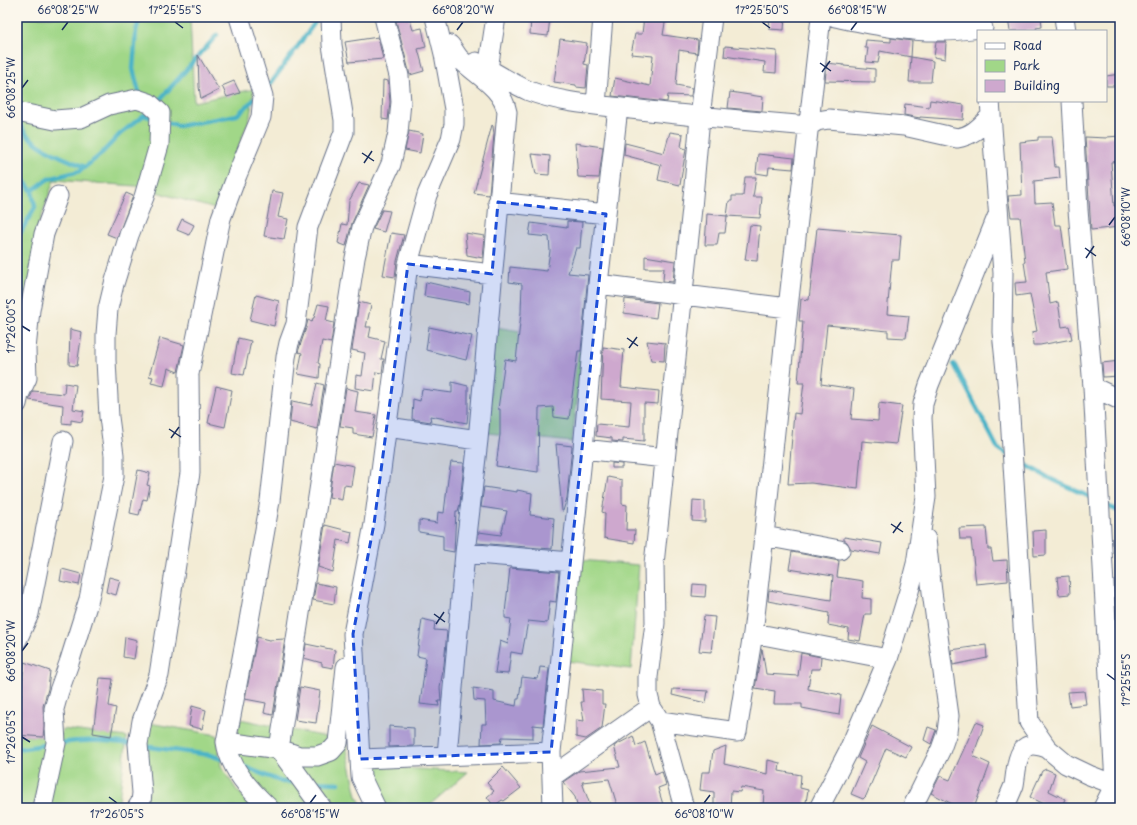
<svg xmlns="http://www.w3.org/2000/svg" width="1137" height="825" viewBox="0 0 1137 825" font-family="'Playpen Sans',sans-serif">
  <style>
    .green { fill: #a1d788; stroke: #5e8373 }
    .lines { fill: none; stroke-linecap: round; stroke-linejoin: round }
    .stream { stroke: #49b3c7; stroke-width: 4.5 }
    .building { fill: #cea8ce }
    .minor-casing { stroke: #677188; stroke-width: 21 }
    .minor { stroke: #fff; stroke-width: 19 }
    .marked { fill: #1d4ed8; fill-opacity: 0.2; stroke: #1d4ed8; stroke-width: 3; stroke-dasharray: 8 5; stroke-linejoin: round }
    .ticks { fill: none; stroke: #1b2f5e; stroke-width: 1.5 }
    .neatline { fill: none; stroke: #1b2f5e; stroke-width: 1.5 }
    .ticks-label { font-size: 10px; text-anchor: middle; fill: #1b2f5e }
  </style>
  <rect width="100%" height="100%" fill="#fbf7ec"/>
  <filter id="ink" filterUnits="userSpaceOnUse"><feTurbulence type="fractalNoise" baseFrequency=".025" numOctaves="2"/><feDisplacementMap in="SourceGraphic" scale="8" xChannelSelector="R" yChannelSelector="G"/><feConvolveMatrix kernelMatrix="1 2 1 2 8 2 1 2 1" color-interpolation-filters="sRGB"/></filter>
  <filter id="wash" filterUnits="userSpaceOnUse"><feTurbulence type="fractalNoise" baseFrequency=".012" numOctaves="4" result="noise"/><feDisplacementMap in="SourceGraphic" scale="16" xChannelSelector="R" yChannelSelector="G"/><feGaussianBlur stdDeviation="0.9" result="paint"/><feColorMatrix in="noise" values="0 0 0 0 0 0 0 0 0 0 0 0 0 0 0 0 0 1.4 0 .05"/><feComposite in="paint" operator="in"/></filter>
  <g filter="url(#wash)">
    <rect width="100%" height="100%" fill="#f3ecd5"/>
    <!-- green -->
    <path class="green" d="M17,17H190L194,102L254,89L250,117L215,209L136,186L54,180L36,233L17,394Z
      M495,327L584,341L572,442L488,433Z
      M580,560L639,565L631,669L567,661Z
      M240,719L345,741L357,796L363,808H272L234,754Z
      M149,723L217,735L221,766L236,789L254,808H131Z
      M62,729L127,737L118,808H46Z
      M17,735L48,737L34,808H17Z
      M367,766L468,772L426,808H385L374,788Z"/>
    <g class="lines">
      <!-- stream -->
      <path class="stream" d="M266,90L319,17
        M140,96L133,69L136,31L140,17
        M156,104L217,35
        M17,117C23,144 62,157 85,167
        M165,122L179,126L237,115L257,97
        M17,168L20,176L32,191L35,207L17,239
        M32,191L48,179L80,171L99,156L120,134L144,115L156,119
        M954,364L998,449L1007,454
        M1019,461L1049,478L1094,499
        M1104,504L1120,512
        M61,743C85,739 108,741 133,744
        M142,746L210,755L225,760
        M17,749L51,744
        M240,765L282,782H297
        M311,782L339,783"/>
    </g>
    <g id="blocks">
      <!-- building -->
      <path class="building" d="M395,17H409L413,30L422,28L426,47L418,49L424,71L410,75Z
        M531,17H550L548,36L530,34Z
        M644,17H666L663,35L698,40L697,53L679,50L676,85L692,88L691,96L668,95L667,102L612,96L615,78L650,86L653,56L631,54L635,34H642Z
        M770,17H785L784,30L769,29Z
        M1030,17H1041L1042,27L1036,28L1037,31H1010L1008,19Z
        M378,37L383,59L349,62L345,42Z
        M891,38L912,41L911,57L880,51L878,63L866,62L868,48H865L866,40L891,42Z
        M560,39L587,43L584,64L588,65L586,88L576,87V85L554,82Z
        M936,42H946L945,59L934,57Z
        M725,46L777,51L776,73L764,72L765,62L724,56Z
        M198,55L219,90L201,99L199,87Z
        M911,57L933,61L931,82H909Z
        M827,63L844,65V66L875,69V82L825,81Z
        M1120,74V86H1106V76Z
        M383,80L388,81L390,102L388,120L382,119Z
        M234,81L240,93L227,97L222,86Z
        M730,92L763,97L762,111L728,108Z
        M930,100L964,105L963,120L920,117V118L904,115L905,104L929,107Z
        M492,125L493,126L494,134L489,195L474,193Z
        M409,131L423,134L420,153L405,150Z
        M670,132L683,134L681,147L686,149L680,185L658,180L661,165L624,155L625,143L664,153Z
        M1120,136V161L1111,162L1114,206L1120,205V227L1091,230L1085,137L1107,138V137Z
        M1038,137H1052L1055,167H1059L1060,178L1034,181L1035,203L1052,202L1055,225H1061L1067,269L1046,272L1050,304L1058,302L1062,327L1069,326L1072,339L1040,345H1033L1032,332L1037,331L1030,294L1016,296L1015,283L1027,282L1024,262H1025L1020,217H1011L1008,196L1022,195L1020,142L1038,140Z
        M575,143L603,147L599,178L578,177Z
        M532,154L550,156L549,175L536,174Z
        M758,154L794,158L793,169L769,167L768,175L756,173Z
        M745,177H756L753,197H762L760,218L727,216L729,201H732V196H743Z
        M359,183L369,185L352,223L346,246L338,243L342,224L347,225L349,201Z
        M272,191L283,193L278,217L288,219L284,239L264,236Z
        M126,193L133,196L117,238L107,234Z
        M382,210L390,211L384,232L373,229Z
        M707,214L727,216L725,233H719L717,245H705Z
        M182,219L194,225L189,235L177,230Z
        M567,221L582,222L580,248H576L568,273L588,275L581,351H578L569,419L554,417L553,407L539,408L538,472L496,466L500,435V409H498L505,359L516,361L521,313L522,284L509,282L510,267L547,271L550,251L549,237L529,235L531,223L567,228Z
        M750,225L760,226L757,261L745,260Z
        M817,228L901,235L899,260H892L887,314L909,316L906,338L888,337V331L827,325L821,384L854,389L851,419L878,421L879,403L902,406L896,444L862,441L858,489L811,483L788,484L794,413L800,414L804,383H798L803,321H799L801,299L809,300Z
        M391,233L404,235L397,261L395,277L383,275Z
        M465,233L485,236L483,258L467,255Z
        M645,256L675,261L673,282L663,281L664,268H645Z
        M426,282L470,292L469,304L424,296Z
        M256,295L279,301L274,326L250,320Z
        M625,299L658,303L656,318L624,313Z
        M359,302L371,305L366,327H371L369,337L385,341L381,359H384L382,373L376,372L374,391L355,388L356,375L362,376L365,353L352,350Z
        M318,304L329,306L326,321L334,323L331,343L322,341L318,363L320,364L319,378L298,374L302,353L298,352L306,328L308,320L312,322L313,318H314Z
        M429,327L472,336L466,360L426,350Z
        M70,329L82,332L77,366L69,365Z
        M160,338L184,345L178,372L168,368L164,386L151,383L153,377L149,376Z
        M238,338L251,341L244,375L232,373Z
        M647,341L665,343L664,361L651,360Z
        M603,347L624,350L621,387L659,391L658,404L644,403V441L623,439V442L612,441V438L596,436L597,424L629,427L631,401L601,399Z
        M1120,361V376L1103,377L1102,363Z
        M452,382L468,386V412L467,423L430,416L431,422L412,419L413,399L420,401L422,389L452,393Z
        M65,383L76,385L73,409L84,411L82,422L71,420V424L62,423L63,405L29,400L33,391L64,394Z
        M317,383L324,385L317,429L290,422L292,401L312,405Z
        M216,386L232,390L225,427L208,423Z
        M346,388L358,391L355,412L376,415L372,437L353,434V428L340,426Z
        M556,444L572,446L567,498L563,511H562Z
        M334,462L354,466L351,486L344,485L342,500L329,497Z
        M451,462L464,463L460,504L458,511H456L454,552L443,550V536L419,532V520L437,523L438,512L444,513L448,479Z
        M612,463L622,464V468H612Z
        M138,470L150,473L147,485L150,486L147,500L143,499L139,515L130,513Z
        M608,477L622,480V504L627,505L626,530H635L634,543L604,538L605,513L602,512Z
        M484,487L517,492V490L532,493L530,515L554,518L552,549L477,543L479,532L501,535L507,511L481,507Z
        M693,500L705,501V522L692,521Z
        M325,525L352,532L350,543L338,540L333,572L318,567Z
        M986,527L988,549H991L993,561L1007,560L1008,581L976,584L971,539H960L959,528Z
        M1046,530V555L1034,556L1033,531Z
        M844,537L882,543L880,554L851,549L847,542L844,540Z
        M792,552L839,561L837,577L863,581L862,598L871,599V614H865L860,641L848,639L849,629L828,625L829,613L768,601L769,590L831,600L833,576L789,569Z
        M510,568L559,572L556,602L550,601L547,623L528,621L522,654L511,652L508,674L495,673L500,641L508,644L511,619L505,618V613Z
        M62,569L81,574L79,585L60,581Z
        M1069,576L1070,594L1059,595L1057,577Z
        M109,577L120,580L116,595L106,592Z
        M316,583L336,587L334,604L313,600Z
        M693,584L706,585L705,597L692,596Z
        M704,616L715,617L711,652L699,651Z
        M422,619L435,622L434,630L447,631L444,665L440,687L441,701H438L439,706L420,704L426,658L417,656Z
        M125,637L137,640L134,659L123,657Z
        M257,637L269,640L285,639L273,715L264,713L266,703L245,699Z
        M306,644L335,650L333,668L322,666V663L304,658Z
        M986,645L987,658L953,665L951,650Z
        M762,649L766,674L798,676L801,653L821,657L820,669H811L808,689L841,695L839,715L802,708V704H774L775,691L755,688Z
        M24,662L50,671L48,689L43,706L44,726L43,737L17,735V695L21,696Z
        M540,667L549,668L543,726L533,725V738L502,737L501,743L481,744L482,724H486L485,701L474,700L473,688L494,691V701L516,706L517,699H519L522,677L538,679Z
        M100,678L113,679L109,706L116,708L111,736L93,733Z
        M300,687L320,691L316,723L295,720Z
        M582,689L602,691V704H605L602,728L586,739L576,737V720L584,721L581,702H583Z
        M673,689L708,691L706,703L672,695Z
        M1084,691L1086,704L1070,706L1068,692Z
        M192,706L206,710L202,729L189,726Z
        M976,722L984,725L973,756L990,764L974,808H960L931,793L940,776L950,780Z
        M389,726L414,728V746L389,747Z
        M872,726L911,747L906,757L886,748L866,796L863,799L851,794L865,762L858,758Z
        M928,727L936,730L931,744L924,740Z
        M633,736L636,746L645,742L655,774L662,771L666,785L658,788L664,808H618L609,779L582,782L591,808H578L575,797L563,782L579,771L620,767L614,746Z
        M726,746L724,764L767,774L768,760L780,763L779,771L801,775L800,788L808,790L805,808H763L764,791L741,787L740,792L731,791L730,808H714V792L700,790L702,772H710L713,751Z
        M503,767L521,788L504,801L502,800L494,806L487,797L494,791L487,783Z
        M1046,769L1055,773L1049,791L1065,799L1061,808H1052L1030,797L1042,771Z"/>
    </g>
  </g>
  <g filter="url(#ink)">
    <use href="#blocks" fill-opacity="0" stroke="#677188" stroke-width="1"/>
    <g class="lines">
      <!-- minor casing -->
      <g class="minor-casing">
        <path id="minor" d="M835,17C870,24 907,32 943,31C956,31 970,29 983,28
          M1064,17L1066,31
          M476,62C494,72 511,83 529,91C561,103 597,105 631,109C690,116 749,121 809,126L817,121L829,119L872,123L904,126L957,138C972,136 980,127 990,117
          M488,69L496,17
          M990,101L1003,273L1002,332L1009,400L1029,722L1047,748L1066,764L1089,775L1120,787
          M1072,101L1078,210L1093,387L1115,784L1103,808
          M596,105L603,17
          M17,112L55,120L81,118L109,105L137,99L149,103L160,113L159,145L144,197L129,235L114,284L108,309L106,334V360L109,417L114,455V476L89,599L69,663L59,691L54,709L56,743L42,808
          M498,202L606,214
          M408,264L492,274
          M598,284L788,308
          M1093,387L1120,400
          M17,404L19,395L27,378L26,349L30,310L44,234L58,196
          M387,427L478,440
          M583,449L665,458
          M764,536L840,550
          M465,553L571,562
          M753,633L888,659
          M17,640L29,614L63,441
          M660,721L737,732L753,633L764,536L788,308L821,17
          M226,742L279,749L299,756H317L331,751L338,743L346,667
          M447,755L465,553L478,440L507,112C502,87 476,75 459,58C456,54 453,49 450,45
          M360,759L551,752
          M553,776L651,707
          M137,808L141,802L142,793L138,744L142,721L159,675L190,473L189,374L221,218L237,175L261,117L263,96L239,17
          M269,808C250,790 230,769 226,742L247,632L270,501L286,357L289,343L296,324L308,227L344,132V120L332,45L331,17
          M322,808L279,749L355,258L362,227L391,164L398,133L401,102L399,76L384,17
          M376,808L361,777L353,634L374,524L408,264L427,195L451,139L454,124V109L444,54L435,17
          M553,808L551,752L583,449L598,284L618,108
          M684,808L660,721L651,707L648,695V677L655,623L654,564L692,208L700,117L712,17
          M819,808L848,752L888,659L909,591L916,564L926,497L922,418L923,404L929,385L997,217
          M912,808L941,749L947,732L949,716L932,592L926,539
          M1004,808C1007,801 1011,793 1014,785C1016,775 1016,753 1026,747C1032,743 1040,746 1047,748"/>
      </g>
      <!-- minor -->
      <use href="#minor" class="minor"/>
    </g>
  </g>
  <!-- marked area -->
  <path class="marked" d="M498,202L606,214L551,752L360,759L353,634L374,524L408,264L492,274Z"/>
  <!-- ticks -->
  <path class="ticks" d="M175,22L183,28M762,22L770,28M62,30L68,22M457,30L463,22M851,30L857,22M820,63L831,71M822,72L830,61M22,88L28,80M362,153L374,161M364,163L372,151M1109,225L1115,217M1085,248L1096,256M1086,258L1094,246M22,326L30,331M627,338L638,346M629,348L637,337M169,429L181,437M171,438L179,427M891,524L903,532M893,533L901,522M434,614L445,622M436,624L444,612M22,651L28,643M1107,674L1115,680M22,737L30,742M109,797L117,803M310,803L316,795M704,803L710,795"/>
  <!-- margin -->
  <rect width="1137" height="825" fill="none" stroke="#fbf7ec" stroke-width="44"/>
  <!-- legend -->
  <rect x="977" y="30" width="130" height="72" fill="#fbf7ec" stroke="#a1a7b3"/>
  <rect x="985" y="43" width="20" height="6" fill="#ffffff" stroke="#a1a7b3"/>
  <text x="1013" y="50" font-size="12" fill="#1b2f5e">Road</text>
  <rect x="985" y="60" width="20" height="12" fill="#a1d788" stroke="#a1a7b3"/>
  <text x="1013" y="70" font-size="12" fill="#1b2f5e">Park</text>
  <rect x="985" y="80" width="20" height="12" fill="#cea8ce" stroke="#a1a7b3"/>
  <text x="1013" y="90" font-size="12" fill="#1b2f5e">Building</text>
  <rect x="22" y="22" width="1093" height="781" class="neatline"/>
  <g class="ticks-label">
    <text x="68" y="14">66°08'25"W</text>
    <text x="175" y="14">17°25'55"S</text>
    <text x="463" y="14">66°08'20"W</text>
    <text x="762" y="14">17°25'50"S</text>
    <text x="857" y="14">66°08'15"W</text>
    <text transform="translate(11 88) rotate(-90)" y="4">66°08'25"W</text>
    <text transform="translate(1126 217) rotate(-90)" y="4">66°08'10"W</text>
    <text transform="translate(11 326) rotate(-90)" y="4">17°26'00"S</text>
    <text transform="translate(11 651) rotate(-90)" y="4">66°08'20"W</text>
    <text transform="translate(1126 680) rotate(-90)" y="4">17°25'55"S</text>
    <text transform="translate(11 737) rotate(-90)" y="4">17°26'05"S</text>
    <text x="117" y="818">17°26'05"S</text>
    <text x="310" y="818">66°08'15"W</text>
    <text x="704" y="818">66°08'10"W</text>
  </g>
</svg>
